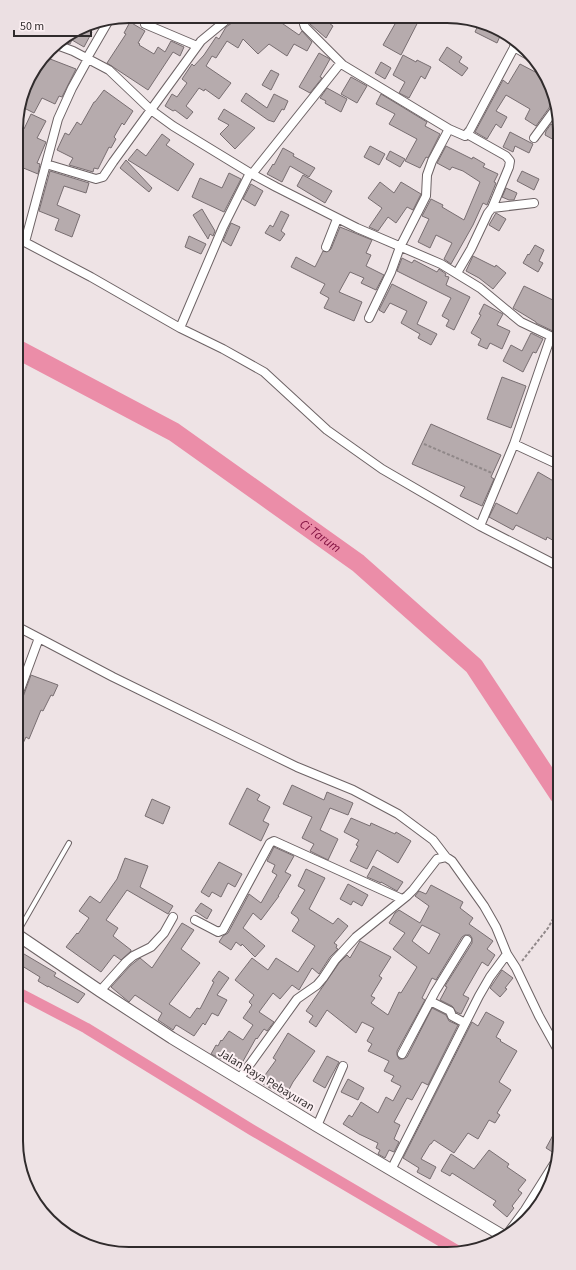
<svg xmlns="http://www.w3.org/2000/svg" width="576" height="1270" viewBox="0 0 576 1270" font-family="'Source Sans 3',sans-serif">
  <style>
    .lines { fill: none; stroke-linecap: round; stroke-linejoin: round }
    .canal { stroke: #eb8da8; stroke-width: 11 }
    .river { stroke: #eb8da8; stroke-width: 19 }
    .building { fill: #b6abad; stroke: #786e71; fill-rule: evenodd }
    .lane-casing { stroke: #6d6365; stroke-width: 6 }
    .street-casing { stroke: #6d6365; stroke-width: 10 }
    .secondary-casing { stroke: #6d6365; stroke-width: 13 }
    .path { stroke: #908889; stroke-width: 2; stroke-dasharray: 3 2; stroke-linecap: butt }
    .lane { stroke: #fff; stroke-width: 4 }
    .street { stroke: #fff; stroke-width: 8 }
    .secondary { stroke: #fff; stroke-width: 11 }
    .labels { text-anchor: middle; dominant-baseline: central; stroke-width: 4; stroke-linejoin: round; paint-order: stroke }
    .street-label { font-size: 12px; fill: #302b2c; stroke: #fcf0f3 }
    .water-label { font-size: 13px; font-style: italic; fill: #841443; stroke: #fcf0f3 }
    .rim { fill: none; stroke: #302b2c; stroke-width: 2 }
  </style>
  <rect width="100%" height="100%" fill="#eee3e5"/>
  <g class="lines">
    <!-- canal -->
    <path class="canal" d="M19,993L86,1028L252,1130L456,1250"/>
    <!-- river -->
    <path class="river" id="s1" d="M17,349L174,432L358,563L474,666L559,795"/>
  </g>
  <!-- building -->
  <path class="building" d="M237,17H273L299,35L302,31L312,42L307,51L294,44L287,56L269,44L258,54L243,39L238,48L227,41L216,58L212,56L206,66L231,83L219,99L205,89L204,91L199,88L186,106L193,112L187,119L175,110L173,111L165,106L172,94L177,97L187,83L182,79L192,64L194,66L204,55L216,37L219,39L226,27L232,23L233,24Z
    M313,17H333L329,23L333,26L326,38L310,24Z
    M382,18H420L401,55L383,45L395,24Z
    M130,22L145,31L138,43L140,44L139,45L154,54L158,47L165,52L171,41L184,47L180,56L173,52L148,90L107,63L126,34L124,33Z
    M479,23L501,34L497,43L475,32Z
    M82,27L92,32L84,47L72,40L70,44L60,40Z
    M447,47L462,57L459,62L468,68L462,76L439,60Z
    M319,53L330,59L320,77L322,78L310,93L299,87Z
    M403,55L416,62L417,60L431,67L425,79L421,76L409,98L399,93L405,82L393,75Z
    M45,57L76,69L62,97L59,96L55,104L42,98L34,113L20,106L24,92L33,73Z
    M381,62L391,68L385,79L375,73Z
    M520,64L541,75L554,96L549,108L536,126L525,119L530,109L506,95L496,111L507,117L501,128L496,124L487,139L475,132L503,80L508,84Z
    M271,70L279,74L271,90L262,85Z
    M351,77L367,86L357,103L341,94Z
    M327,88L347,99L341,112L325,103L326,101L320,98Z
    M104,90L133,111L124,125L122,123L114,137L116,139L111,148L109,147L98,169L94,168L93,172L69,165L73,158L57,150L65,133L69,135L77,122L81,125L94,102H95Z
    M246,93L267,108L274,94L288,101L284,110L282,109L274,122L268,120L241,101Z
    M381,94L427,122L425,126L440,134L428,158L426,157L420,168L405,161L417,139L389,124L395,114L376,104Z
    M224,109L255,128L235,149L220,134L229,125L218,119Z
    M31,114L46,121L37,138L46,142L37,163L40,164L38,174L16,165V127L24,129Z
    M551,124L556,127V141L545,135L546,131Z
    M510,132L533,144L529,153L515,146L513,152L503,147Z
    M162,134L170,140L166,145L194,164L178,191L128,160L137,149L146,156Z
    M370,146L385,154L379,165L364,157Z
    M446,146L472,159L473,157L485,164L483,167L498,174L494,182L496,183L487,205L483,203L473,225L451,264L444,259L452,243L436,235L430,248L418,242L429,219L422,216L431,199L443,205L442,207L464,220L480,182L463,171L452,167L450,170L437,163Z
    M283,148L294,154L293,156L315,168L309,177L290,166L282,182L267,174L273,164L274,165Z
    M390,151L405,159L400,167L386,159Z
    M126,160L152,188L149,192L120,168Z
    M50,171L89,183L86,193L64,186L57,205L80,215L72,237L55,230L59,219L39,211Z
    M522,171L539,179L534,190L517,181Z
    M229,173L241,179L224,212L192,197L200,178L222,188Z
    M303,175L332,191L325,203L297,186Z
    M380,182L394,193L401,182L421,194L413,210L407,207L396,223L388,217L378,231L369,227L382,208L368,198Z
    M251,184L263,191L255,206L243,199Z
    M506,188L517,193L514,200H509L502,197Z
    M202,209L215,231L213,236L210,234L208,239L193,215Z
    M281,211L289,215L281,231L285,234L280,241L265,233L270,225L273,227Z
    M496,213L506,219L499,231L489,225Z
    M231,223L240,227L231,246L223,241Z
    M340,227L372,240L366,253L371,255L366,266L384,275L376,290L361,283L364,278L350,272L339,292L362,302L354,321L324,308L329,298L320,293L325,284L291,267L296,257L315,267L323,251L327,252L331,249Z
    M189,236L206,244L201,254L185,247Z
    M535,245L544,250L539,261L543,263L538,272L523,263L528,254L529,255Z
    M473,256L495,267L496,265L506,273L493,289L479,278L466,271Z
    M402,258L412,263L414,260L437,272L439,269L446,274L445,276L449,277L446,285L470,297L454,330L446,326L449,320L442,316L451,298L397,271Z
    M392,284L427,302L417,324L437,334L431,345L418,338L420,334L401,323L407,311L390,303L384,313L379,310Z
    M524,286L557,302V333L536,323V322L513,308Z
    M484,304L503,314L497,325L510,331L502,349L490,343L487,349L478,345L481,339L471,333L481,315L479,314Z
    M531,333L543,339L536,353L533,352L523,372L503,361L511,345L522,351Z
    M502,377L526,386L511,428L487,419Z
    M431,424L501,455L491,477L494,479L482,506L460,496L465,487L412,464Z
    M538,472L557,483L558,543L547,537L546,540L516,525L513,530L489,517L496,503L517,514Z
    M31,675L58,685L53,696L51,695L43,711L41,710L29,739L26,737L18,754V700L23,697Z
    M292,785L324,800L327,792L353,803L348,815L330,808L320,830L338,839L328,860L310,851L314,844L302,838L312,817L283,804Z
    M247,788L260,795L257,800L270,807L263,821L269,824L261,841L229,824Z
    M152,799L170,807L163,824L145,816Z
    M351,818L370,826L371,823L395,834L396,832L411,841L398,863L377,850L367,869L350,861L358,846L356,845L359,840L344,832Z
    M274,847L294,856L285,872L291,875L278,896H279L261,920L253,913L243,928L265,946L255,957L242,944L241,946L236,942L231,950L219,942L223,936L228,933L249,894L261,903L277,875L272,872L275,865L267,861Z
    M125,858L148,866L140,887L173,906L168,914L127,890L106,920L118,928L113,936L131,950V951L121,960L114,955L101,972L66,947L77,933L78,934L89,918L79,911L90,896L100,903L117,879Z
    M219,862L242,874L235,887L228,883L221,897L212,892L209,897L201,892Z
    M373,866L403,882L397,891L381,882V883L367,877Z
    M306,869L325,878L309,909L333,924L338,918L348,926L334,943L337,945L336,948L338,949L330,957L319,974L312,968L299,990L292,985L280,999L273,993L259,1012L274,1022L267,1031L264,1029L257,1039L256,1038L242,1063L225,1053L221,1059L211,1054L216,1045L218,1046L221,1040L222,1041L229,1031L243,1040L253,1025L243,1018L252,1005L249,1002L254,995L235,980L252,958L268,970L276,958L298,972L315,946L292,931L299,920L298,919V918L291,913L305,890L298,886Z
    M348,884L368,895L362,906L353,901L351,905L340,899Z
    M431,885L463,902L460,908L473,918L469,924L493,941L487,949L495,955L488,966L482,962L463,995L469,998L461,1014L456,1012L452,1006L440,1000L447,987L445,986L472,943V938L470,935H465L462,937L436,980L432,978L422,998L425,1000L397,1051V1055L399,1059H403L407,1057L432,1008L446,1015L449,1021L458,1025L428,1085L422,1082L412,1100L407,1098L394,1122L400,1125L394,1139L399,1142L394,1152L389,1150L385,1158L378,1154L380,1150L376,1148L378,1143L359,1134L343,1124L349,1115L352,1117L361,1102L378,1113L386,1097L393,1101L401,1086L391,1081L394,1076L384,1071L389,1061L368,1051L372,1044L367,1041L374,1028L362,1022L356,1033L327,1010L316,1027L309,1022L313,1016L306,1011L339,963L347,955L350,958L360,941L391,957L379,976L382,978L371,996L375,998L371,1003L388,1015L399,992L401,993L417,967L393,949L405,933L389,923L395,913L399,910L420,923L429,906L415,896L419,891L426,894ZM422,925L440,934L429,954L412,941Z
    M201,903L212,910L207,919L195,911Z
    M182,923L194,930L181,949L200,963L169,1004L190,1018L197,1008L200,1009L214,982L212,981L219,971L229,978L217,995L227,1000L218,1016L212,1013L205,1025L203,1023L194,1036L178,1026L176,1025L173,1030L158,1020L162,1013L135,995L129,1002L111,987L130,966L140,958L152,968Z
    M19,951L56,973L54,976L85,994L78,1003L48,986V987L38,981L40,977L19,964Z
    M502,970L513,978L505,988L507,989L500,997L490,988Z
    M486,1012L504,1022L496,1037L501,1040L500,1041L517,1051L499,1082L511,1090L497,1113L500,1115L495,1123L489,1120L478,1139L468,1133L454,1153L434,1140L431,1144H430L421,1159L436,1167L430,1179L417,1172L419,1168L403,1158L472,1022L478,1026Z
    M288,1033L315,1051L293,1082L285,1097L260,1082L276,1060L273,1058Z
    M327,1056L339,1062L325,1088L313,1081Z
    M348,1079L364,1088L358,1100L341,1092Z
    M560,1128V1145L554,1153L546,1148L553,1135L554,1136Z
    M489,1150L509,1164L507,1167L526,1180L518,1190L522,1193L512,1206L514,1208L507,1217L493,1205L496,1201L452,1173L450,1176L441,1171L451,1154L474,1169Z"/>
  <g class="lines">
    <!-- lane casing -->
    <g class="lane-casing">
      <path id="lane" d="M19,930L69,843"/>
    </g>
    <!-- street casing -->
    <g class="street-casing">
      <path id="street" d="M306,17L304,24L305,27L343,65
        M145,24L197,46
        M54,44L73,51L109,70L151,110L173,126L250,173L276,187L357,228L441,264L480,288L521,322L557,339
        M514,47L528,55
        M87,58L109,20
        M467,134L506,156L510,161L509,167L492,208
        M534,138L556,108
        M46,164L96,179L103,177L113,162L201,41L230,17
        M252,174L339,65H343L449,129L465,136L470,130L517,42
        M17,238L91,277L180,328L223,349L264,372L327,430L382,469L480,526L558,566
        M25,242L58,119L72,88L88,59
        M326,247L337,219
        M457,273L471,249L488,213L492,208L534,203
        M369,318L391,272L400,247L426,196L427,175L432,161L449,129
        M180,328L223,227L250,173
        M514,444L557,464
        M480,526L514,444L551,336
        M18,627L113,677L297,767L353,790L398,814L433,840L446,857
        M18,695L39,638
        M195,920L218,932L223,930L270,843L274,841L402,899
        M100,991L126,962L133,956L151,947L164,933L173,917
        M430,1001L450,1011L452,1016L465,1023
        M402,1054L435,992L467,940
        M240,1078L297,999L317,985L323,978L335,960L356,937L407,896L413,890L437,859L446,857L452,861L484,906L496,927L507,954L516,968L539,1016L559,1052
        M317,1126L343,1066
        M391,1170L479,996L490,977L507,954
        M505,1237L525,1210L554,1164"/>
    </g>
    <!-- secondary casing -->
    <g class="secondary-casing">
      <path id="secondary" d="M19,936L100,991L172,1038L317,1126L505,1237"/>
    </g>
    <!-- path -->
    <path class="path" d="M424,444L492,473
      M522,961L548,928L559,908"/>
    <!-- lane -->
    <use href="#lane" class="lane"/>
    <!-- street -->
    <use href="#street" class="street"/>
    <!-- secondary -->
    <use href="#secondary" class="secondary"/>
  </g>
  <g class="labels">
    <!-- street labels -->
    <g class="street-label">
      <text transform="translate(266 1080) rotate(31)">Jalan Raya Pebayuran</text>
    </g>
    <!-- water labels -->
    <g class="water-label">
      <text stroke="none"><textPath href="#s1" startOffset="357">Ci Tarum</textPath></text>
    </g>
  </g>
  <!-- crop -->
  <path d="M0 0H576V1270H0ZM129 23H447A106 106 0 0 1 553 129V1141A106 106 0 0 1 447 1247H129A106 106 0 0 1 23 1141V129A106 106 0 0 1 129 23Z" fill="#ece0e3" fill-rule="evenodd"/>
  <path class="rim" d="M129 23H447A106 106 0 0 1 553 129V1141A106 106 0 0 1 447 1247H129A106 106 0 0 1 23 1141V129A106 106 0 0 1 129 23Z"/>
  <!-- scale -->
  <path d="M14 30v6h77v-6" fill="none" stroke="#302b2c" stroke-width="2"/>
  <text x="20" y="30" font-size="12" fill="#302b2c" stroke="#fcf0f3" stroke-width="3" paint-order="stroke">50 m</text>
</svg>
